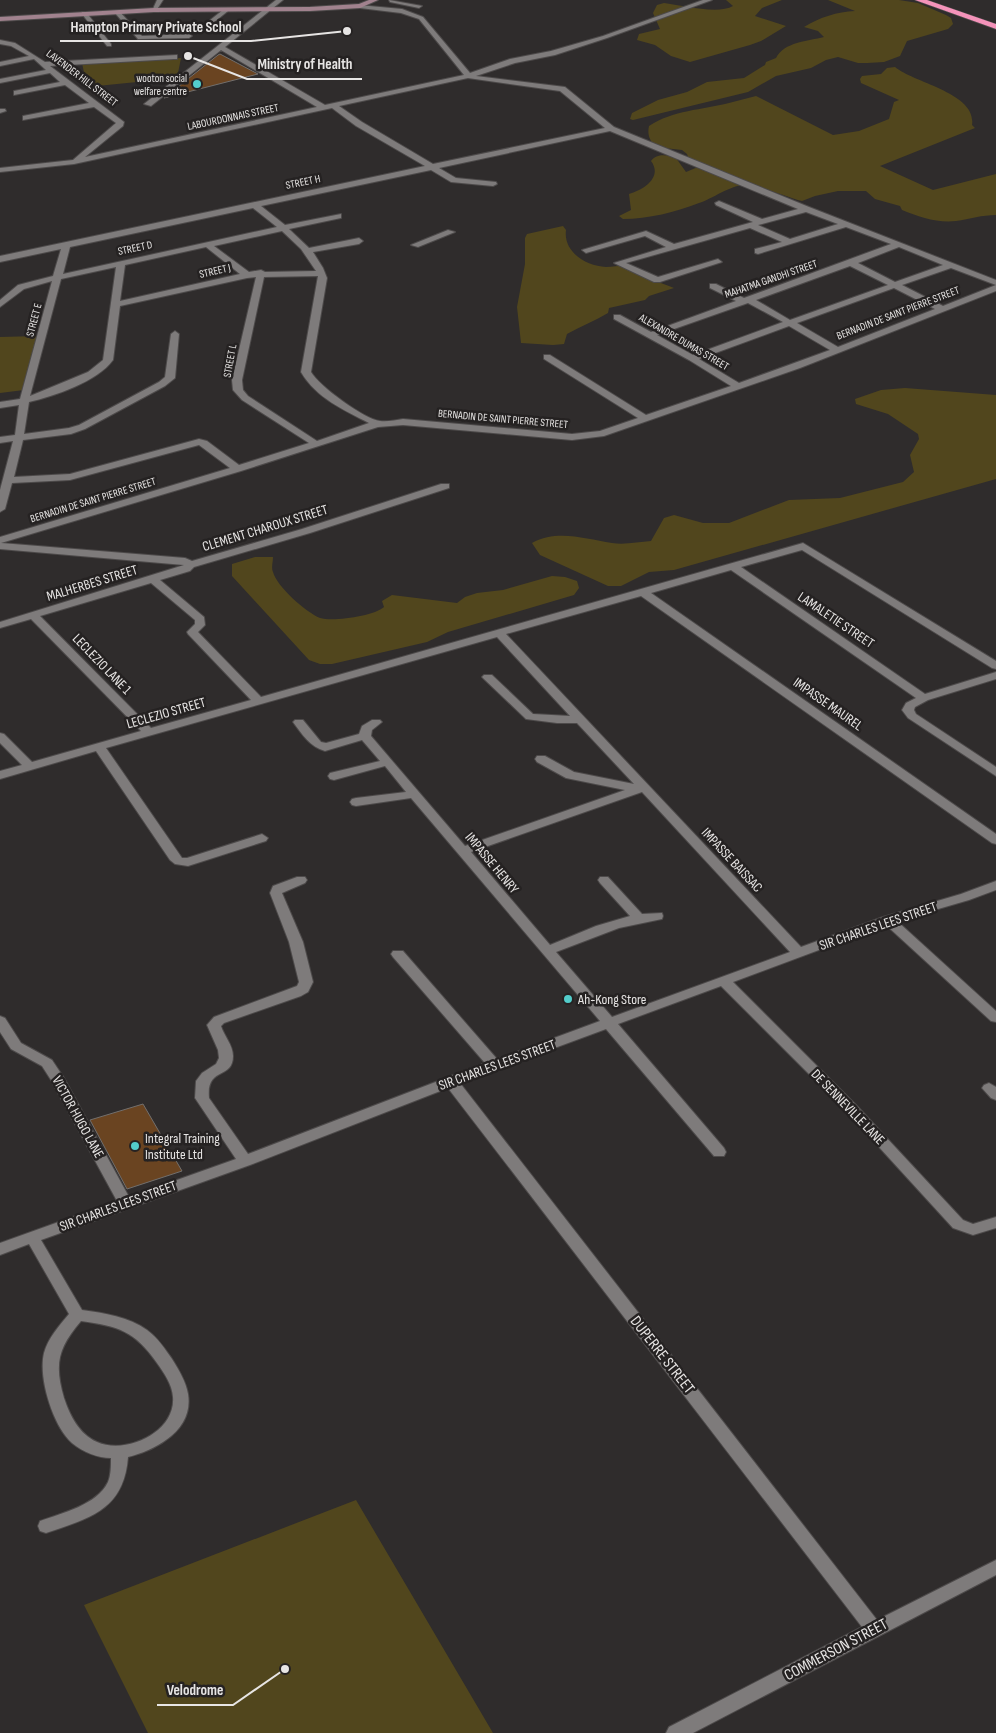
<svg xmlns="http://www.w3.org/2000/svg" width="996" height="1733" viewBox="0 0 996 1733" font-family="'Sofia Sans Condensed',sans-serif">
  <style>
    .green { fill: #51461d }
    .building { fill: #6a4421; stroke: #726f6d }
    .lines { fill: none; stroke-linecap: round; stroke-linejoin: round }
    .street-casing { stroke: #4d4a4a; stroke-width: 2 }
    .secondary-casing { stroke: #4d4a4a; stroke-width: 2 }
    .highway-casing { stroke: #4d4a4a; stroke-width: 1 }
    .street { fill: #7e7b7b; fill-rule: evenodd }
    .secondary { fill: #a1828e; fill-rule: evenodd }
    .highway { fill: #f493ba; fill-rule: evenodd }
    .poi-dot { fill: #53cdcb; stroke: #252222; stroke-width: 2 }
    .labels { text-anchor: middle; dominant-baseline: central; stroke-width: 5; stroke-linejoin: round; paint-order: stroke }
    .far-street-label { font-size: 11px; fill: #e7e5e4; stroke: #252222 }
    .far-poi-label { font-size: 11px; fill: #e7e5e4; stroke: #252222; text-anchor: end }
    .street-label { font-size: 14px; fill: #e7e5e4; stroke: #252222 }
    .poi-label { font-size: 14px; fill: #e7e5e4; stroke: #252222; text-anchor: start }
    .near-street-label { font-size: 16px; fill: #e7e5e4; stroke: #252222 }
    .leader { fill: none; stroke: #e7e5e4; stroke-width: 2 }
    .callout-dot { fill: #e7e5e4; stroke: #252222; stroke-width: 2 }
    .callout-label { font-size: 15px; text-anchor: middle; font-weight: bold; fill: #e7e5e4; stroke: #252222; stroke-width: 5; stroke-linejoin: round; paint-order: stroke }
  </style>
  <rect width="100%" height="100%" fill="#2f2c2c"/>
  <!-- green -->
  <path class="green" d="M726,0H782L762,8L755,16L786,26L761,41L750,45L690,62L671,56L655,45L637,40L639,34L660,29L653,13L657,5L664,3C681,5 718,15 733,6Z
    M828,0H899L918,3L946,15L951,18L953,24L948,29L907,41L900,56L884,62L867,63H858L838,57L826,60L811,68L776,76L748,92L633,120L630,119L632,113L658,100L687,92L707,82L744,78L765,65L766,62L776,58C784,42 808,41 824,37L818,31L804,27C820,17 837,12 855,11Z
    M181,58L177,78L87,87L82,63Z
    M895,67C914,83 977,93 972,125L975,128L880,166L933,190L996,174V215C982,215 970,219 956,221C937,223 919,217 902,210L900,206L875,199L866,191H838L815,196L802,201C787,197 761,186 746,185C732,184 712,199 699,203C676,212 648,219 623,219L619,216L631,210L629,194C644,190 663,177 651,161C657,153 668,155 676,158L686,172L698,167L689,160L687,154L682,150L655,147C650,140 647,135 649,126C673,110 702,110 729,103C738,101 747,98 756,96L833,135L859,131L889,119L894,102L899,100L861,83L860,79L862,76L881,74L887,68Z
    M563,226L566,230C563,252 586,266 606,267C616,267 628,263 637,268C640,270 642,274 645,276C654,281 665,284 674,288L649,296L645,300L609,308L608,313C595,321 581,326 567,334L564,344L553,345L521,343L517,307L525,264V238L527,234Z
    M38,336L24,390L0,393V337Z
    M905,388L996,395V479L674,570L649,572L621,586H608L540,555L532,543C558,529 585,539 612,543C624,545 639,542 651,541L664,518L674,515L703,523H729L789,500L840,498L903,482L914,472L910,455L919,439L918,434L888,414L856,404L855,399L881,390Z
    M255,557H273C273,562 271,568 273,572C277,587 306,612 320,618C333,622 374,616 384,607L382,601L392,595L457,603L465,597L477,593L503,590L552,576L565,577L577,581L579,588L574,595L448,632L427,642L332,664H320L309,660L232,576V564Z
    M356,1500L493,1733H148L84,1605Z"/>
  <!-- building -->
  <path class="building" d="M220,54L258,74L164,98L218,55Z
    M143,1104L182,1171L127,1189L90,1120Z"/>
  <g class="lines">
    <!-- street casing -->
    <g class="street-casing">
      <path id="street" d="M157,0H163L156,11H152Z
        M276,0H283L225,47L325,105L464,75L419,19L401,13L360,8L358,7V5L402,9L423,17L470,73L510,59L551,51L603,36L703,0H712L607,38L555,55L515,63L476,76L565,87L614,127L809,207L996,280V291L800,368L604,436L572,440L403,425L378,427L241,471L1,543L185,558L192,561L302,529L441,484H449V488L310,533L194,567L190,571L160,580L204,617L205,625L198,632L261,697L803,543L996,661V669L992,668L802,550L741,567L925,694L996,672V679L928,700L915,707L914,710L916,714L996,767V776L908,718L902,710L906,703L916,698L731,570L651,593L996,834V844L992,843L641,596L506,634L801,947L883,917L961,894L996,881V890L969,900L897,921L996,1011V1022L991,1021L886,925L733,982L857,1106L963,1220L973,1224L996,1217V1228L973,1235L953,1228L847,1112L721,986L618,1024L724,1148L726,1152L724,1156H714L606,1029L460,1083L877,1620L996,1560V1575L693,1733H666L669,1727L862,1627L448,1088L250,1165L41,1240L82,1310C104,1313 129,1317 147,1330C158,1338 165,1349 172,1359C179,1370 186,1382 188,1394C194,1430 156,1450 128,1457C124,1510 90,1518 46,1533L40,1531L38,1526L40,1521C62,1513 97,1505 108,1482C111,1475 111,1466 111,1458C98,1458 83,1452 72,1443C53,1426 38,1378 44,1353C48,1338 59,1326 69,1314L29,1244L0,1255V1243L117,1201L51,1080L42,1066L11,1049L0,1032V1016L5,1018L21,1043L52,1060L64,1078L129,1197L236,1159L195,1098L196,1081L202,1073L216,1064L219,1058L218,1050L207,1025L214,1017L297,986L299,982L289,942L270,893L273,886L297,877H305L307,880L305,883L282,893L303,942L313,982L308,992L301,996L224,1023L221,1026C224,1036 233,1045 233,1056C233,1080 206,1066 209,1098L248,1154L485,1063L393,957L391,954L393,951H403L497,1059L600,1021L411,798L356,806L352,805L350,802L352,799L356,798L406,792L385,766L334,780L330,779L328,776L330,773L380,761L362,740L325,751C310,747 302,734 293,722L295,720H303L321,742L326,743L359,734L362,726L372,720H380L382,722L372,730L371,736L465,846L625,790L566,778L537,762L535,759L537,756H545L574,772L634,784L577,723H557L526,719L484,679L482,677L484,675H492L533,714L570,716L497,637L106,748L182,858H187L262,834L268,838L266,841L188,866L175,864L170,860L96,751L0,779V771L22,765L0,743V733L4,734L32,762L141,731L31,619L0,628V622L184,565L0,549V537L230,468L199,445L70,480L12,483L5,509L0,512V490L13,441L0,443V437L15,435L19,405L0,408V402L20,399L52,281L24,289L0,307V300L18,285L53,276L61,249L0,262V256L425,166L356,126L332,108L74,164L0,172V168L73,160L116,123L94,107L23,120V116L89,103L65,85L14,95V91L60,82L50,73L0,83V79L46,70L34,59L0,66V62L29,56L11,46L0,44V40L15,43L45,62L177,55V59H174L50,66L124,122L123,126L85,157L317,107L221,50L151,106L144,104ZM468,78L560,91L605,128L433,164L362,122L339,106ZM610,131L798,209L762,219L719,201L715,203L716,205L753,222L674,244L646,231L582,250L586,253L645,236L666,247L614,263L654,282H660L722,262L718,259L658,277L626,263L750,228L782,242L755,249V253L758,254L846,227L891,244L744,298L716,284H710V288L736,301L651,332L620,315H614V319L689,360L731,386L646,415L550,355H544V359L638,418L600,431L572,434L403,419C396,420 387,422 380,421C364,419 319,386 311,372L327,278L323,268L313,252L359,244L363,241L359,238L309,248L289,229L341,218V214L285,225L261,206L431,170L451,182L493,186L497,184L496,182L456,178L439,168ZM253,208L277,227L63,274L70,247ZM806,212L838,224L790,239L758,225ZM282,231L301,249L316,271L265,272L261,270L249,272L214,246ZM206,247L240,274L120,301L125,265ZM899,247L943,265L895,282L858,263ZM850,266L888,285L790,320L756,300ZM116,267L103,360L88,372L30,396L61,279ZM951,268L996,285L943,306L902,285ZM318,276L301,372C316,398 344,410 369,423L317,441L248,396L243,390L242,380L264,277ZM256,277L232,380L233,390L242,400L309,443L239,465L207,441L199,439L70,474L14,477L23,440L71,434L85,429L165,386L175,378L179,334L175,331L171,334L165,377L159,382L79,425L69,428L24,434L29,402C54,396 97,382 113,360L120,306L247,278ZM894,288L935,309L838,347L797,323ZM748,303L783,322L693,355L657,335ZM789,326L830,350L739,383L699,359ZM151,583L195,620V624L187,632L188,634L251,700L151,728L40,616ZM642,792L790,952L612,1017L556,952L619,928L662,919L663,916L662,913L642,914L608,877H600L598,880L600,883L630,916L596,926L550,945L471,852ZM81,1321C118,1326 135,1331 157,1363C164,1373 172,1384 173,1397C176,1432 126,1455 97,1442C79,1434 70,1416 64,1398C54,1364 58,1348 81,1321Z
        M389,0L422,6L419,8L390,2Z
        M223,10L228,11L204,30H200V28Z
        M115,11H119L142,36L189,34L192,36L189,38L138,39L115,13Z
        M82,12H86L111,44V46H107L82,14Z
        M0,109H5L6,111L0,113Z
        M448,230L455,232L418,247L411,245Z
        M989,1083L996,1087V1100L991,1098L982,1088L984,1085Z"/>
    </g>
    <!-- secondary casing -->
    <g class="secondary-casing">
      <path id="secondary" d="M369,0H378L360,8L310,11L154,12L0,21V17L154,8L310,7L359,4Z"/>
    </g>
    <!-- highway casing -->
    <g class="highway-casing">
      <path id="highway" d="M915,0H927L996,24V29Z"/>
    </g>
    <!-- street -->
    <use href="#street" class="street"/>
    <!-- secondary -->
    <use href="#secondary" class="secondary"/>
    <!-- highway -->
    <use href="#highway" class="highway"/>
  </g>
  <!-- markers -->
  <g class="poi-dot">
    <circle cx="197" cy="84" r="5"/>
    <circle cx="568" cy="999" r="5"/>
    <circle cx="135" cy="1146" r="5"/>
  </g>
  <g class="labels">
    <!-- far-street labels -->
    <g class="far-street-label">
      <text transform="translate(82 78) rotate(37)">LAVENDER HILL STREET</text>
      <text transform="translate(233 117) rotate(-12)">LABOURDONNAIS STREET</text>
      <text transform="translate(303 182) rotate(-12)">STREET H</text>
      <text transform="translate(135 248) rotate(-12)">STREET D</text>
      <text transform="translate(215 271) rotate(-13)">STREET J</text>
      <text transform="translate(771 279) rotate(-19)">MAHATMA GANDHI STREET</text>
      <text transform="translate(898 313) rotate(-21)">BERNADIN DE SAINT PIERRE STREET</text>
      <text transform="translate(34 320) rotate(-75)">STREET E</text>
      <text transform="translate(684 342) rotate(30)">ALEXANDRE DUMAS STREET</text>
      <text transform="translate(230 361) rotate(-80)">STREET L</text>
      <text transform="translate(503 419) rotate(5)">BERNADIN DE SAINT PIERRE STREET</text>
      <text transform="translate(93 500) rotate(-17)">BERNADIN DE SAINT PIERRE STREET</text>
    </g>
    <!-- far-poi labels -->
    <g class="far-poi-label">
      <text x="187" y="78">wooton social<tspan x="187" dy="13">welfare centre</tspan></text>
    </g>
    <!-- street labels -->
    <g class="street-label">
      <text transform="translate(265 528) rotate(-17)">CLEMENT CHAROUX STREET</text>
      <text transform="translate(92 583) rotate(-17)">MALHERBES STREET</text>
      <text transform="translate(836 620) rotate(34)">LAMALETIE STREET</text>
      <text transform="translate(102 664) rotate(46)">LECLEZIO LANE 1</text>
      <text transform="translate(828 704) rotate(35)">IMPASSE MAUREL</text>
      <text transform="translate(166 713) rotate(-16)">LECLEZIO STREET</text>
      <text transform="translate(732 860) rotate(47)">IMPASSE BAISSAC</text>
      <text transform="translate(492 863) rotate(50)">IMPASSE HENRY</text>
      <text transform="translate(878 926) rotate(-19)">SIR CHARLES LEES STREET</text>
      <text transform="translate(497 1065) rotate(-20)">SIR CHARLES LEES STREET</text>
      <text transform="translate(848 1107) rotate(46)">DE SENNEVILLE LANE</text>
      <text transform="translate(78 1117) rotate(61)">VICTOR HUGO LANE</text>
      <text transform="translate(118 1206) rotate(-20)">SIR CHARLES LEES STREET</text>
    </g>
    <!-- poi labels -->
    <g class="poi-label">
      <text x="578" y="999">Ah-Kong Store</text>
      <text x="145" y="1138">Integral Training<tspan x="145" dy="16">Institute Ltd</tspan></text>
    </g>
    <!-- near-street labels -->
    <g class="near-street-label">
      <text transform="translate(662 1355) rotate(52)">DUPERRE STREET</text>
      <text transform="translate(836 1650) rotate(-28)">COMMERSON STREET</text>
    </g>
  </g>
  <!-- callouts -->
  <path class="leader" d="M347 31L251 41H60M188 56L247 79H362M285 1669L233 1705H157"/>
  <g class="callout-dot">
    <circle cx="347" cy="31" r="5"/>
    <circle cx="188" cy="56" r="5"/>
    <circle cx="285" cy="1669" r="5"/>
  </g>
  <g class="callout-label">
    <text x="156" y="32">Hampton Primary Private School</text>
    <text x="305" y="69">Ministry of Health</text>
    <text x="195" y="1695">Velodrome</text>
  </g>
</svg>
